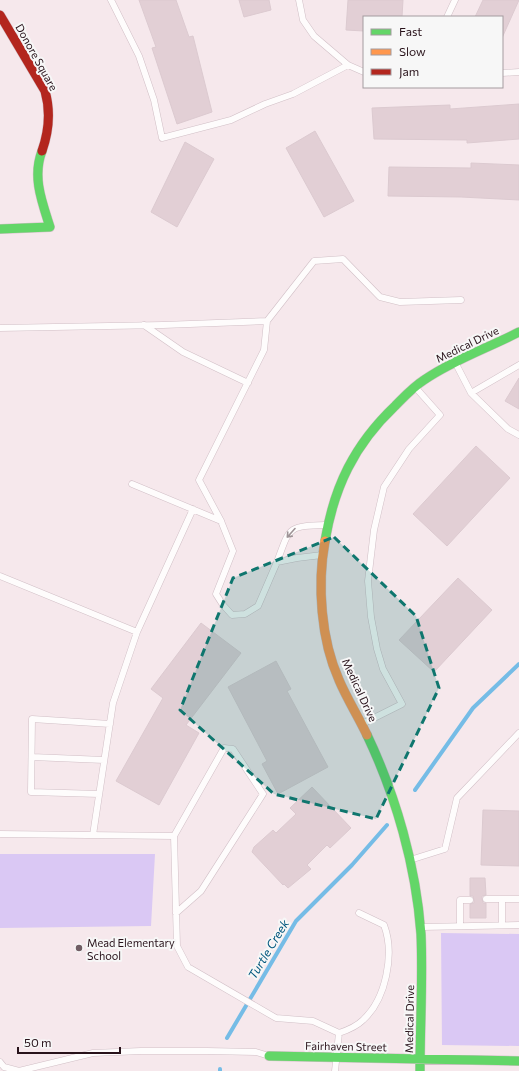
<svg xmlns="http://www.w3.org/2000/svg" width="519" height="1071" viewBox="0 0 519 1071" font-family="Commissioner,sans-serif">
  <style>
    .green { fill: #dac8f4 }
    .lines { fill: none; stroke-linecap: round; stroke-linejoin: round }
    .stream { stroke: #75bce6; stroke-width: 4 }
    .building { fill: #e2cfd5; stroke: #dccad0 }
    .lane-casing { stroke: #d1bfc6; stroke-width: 7 }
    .fast-casing { stroke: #d1bfc6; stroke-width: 10 }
    .slow-casing { stroke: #d1bfc6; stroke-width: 10 }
    .jam-casing { stroke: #d1bfc6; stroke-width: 10 }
    .lane { stroke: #fefcfc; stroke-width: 6 }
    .fast { stroke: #63d668; stroke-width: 9 }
    .slow { stroke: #ff974d; stroke-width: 9 }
    .jam { stroke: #b3261e; stroke-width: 9 }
    .oneway { stroke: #9e9396 }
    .marked { fill: #0f766e; fill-opacity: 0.2; stroke: #0f766e; stroke-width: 3; stroke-dasharray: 8 5; stroke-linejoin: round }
    .poi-dot { fill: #705d64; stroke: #f7f7f7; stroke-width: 1.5 }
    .labels { text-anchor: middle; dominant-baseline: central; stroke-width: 4; stroke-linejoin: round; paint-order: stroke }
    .street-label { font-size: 11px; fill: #28121a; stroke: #f7f7f7 }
    .poi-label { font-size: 11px; fill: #28121a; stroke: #f7f7f7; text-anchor: start }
    .water-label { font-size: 12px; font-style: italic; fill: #00567d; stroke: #f7f7f7 }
  </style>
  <rect width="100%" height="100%" fill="#f6e8ec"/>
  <!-- green -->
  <path class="green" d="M0,854H155L151,926L0,928Z
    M441,933L519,934V1046L442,1045Z"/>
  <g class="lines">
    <!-- stream -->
    <path class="stream" d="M415,790L473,708L519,664
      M227,1038L296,921L352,865L387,825
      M220,1071V1069"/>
  </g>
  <!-- building -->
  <path class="building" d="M139,0H176L189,37L193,36L212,112L177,124L152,48L156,47Z
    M239,0H269L271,10L244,17Z
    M348,0H403L402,17H364V31L346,30Z
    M483,0H519L502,38V17H475Z
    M519,104V139L467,143V140L374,139L372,108L450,105V109Z
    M315,131L354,201L324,217L286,148Z
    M185,142L214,159L177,227L151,212Z
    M471,163L519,165V200L461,197L388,196L389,167L471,168Z
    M519,378V409L505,401Z
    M476,446L510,478L447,546L413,514Z
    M458,578L492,610L434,672L399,640Z
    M201,623L241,653L186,725L199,733L159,805L116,781L163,698L151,689Z
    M276,661L291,689L287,691L328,767L278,794L262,764L267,761L228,687Z
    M312,787L351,828L330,848L327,845L307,865L311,869L288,888L284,884L283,885L252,852L254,847L273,830L276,833L296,814L290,808Z
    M483,810L519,811V866L481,865Z
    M470,878H485L486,895L482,896V899L483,903H486V918H470V904L474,903V900L473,896H470Z"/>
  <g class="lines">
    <!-- lane casing -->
    <g class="lane-casing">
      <path id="lane" d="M111,0L139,56L154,100L162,138L231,120L265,104L293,94L348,65
        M299,0L303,20L314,36L348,65L364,72
        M447,17L455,0
        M502,73L519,72
        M267,321L264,350L199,480L221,521L233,551L216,594L223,605L232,615L245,614L258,606L277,562
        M144,325L183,352L248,383
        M0,328L163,325L267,321L314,261L343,259L380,297L400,302L461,300
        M456,364L471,393L508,429L519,435
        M471,393L519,365
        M132,484L221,521
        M322,555L297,558L277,562C290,527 287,526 326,525
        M0,576L137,632L113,703L93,835
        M137,632L193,509
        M364,723L402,704L383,669L377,649L371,617L368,581L374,530L384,487L409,449L440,415L416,388
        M32,757L104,760
        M99,794L31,792L32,719L110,724
        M0,834L174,836L177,946L188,967L276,1018L313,1021L339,1033L335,1071
        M174,836L224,748L233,749L263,794L201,891L176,913
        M410,860L445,849L457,798L519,733
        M486,899H519
        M502,899V925
        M460,926V900H470
        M422,927L519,925
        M339,1033C348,1030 356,1027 363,1020C386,999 395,954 384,925L359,913
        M0,1062L4,1067L19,1071L93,1053L141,1051H207L256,1052L269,1056"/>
    </g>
    <!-- fast casing -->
    <g class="fast-casing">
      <path id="fast" d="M0,229L50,227C42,202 32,177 42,151
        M325,541C334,487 354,445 395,406C404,397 413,387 424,380C453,360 488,348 519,332
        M367,735C396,796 416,866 421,934C423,979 420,1025 420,1071
        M269,1056L519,1061"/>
    </g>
    <!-- slow casing -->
    <g class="slow-casing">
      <path id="slow" d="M325,541C317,585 321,640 339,680C347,699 358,716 367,735"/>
    </g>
    <!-- jam casing -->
    <g class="jam-casing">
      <path id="jam" d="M0,15L45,91C51,112 49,131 42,151"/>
    </g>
    <!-- lane -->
    <use href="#lane" class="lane"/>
    <!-- fast -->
    <use href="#fast" class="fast"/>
    <!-- slow -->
    <use href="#slow" class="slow"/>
    <!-- jam -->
    <use href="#jam" class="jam"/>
  </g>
  <!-- one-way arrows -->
  <defs><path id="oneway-shaft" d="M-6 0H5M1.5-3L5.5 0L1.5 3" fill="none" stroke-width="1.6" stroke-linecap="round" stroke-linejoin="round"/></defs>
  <use class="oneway" href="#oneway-shaft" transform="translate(291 533) rotate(132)"/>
  <!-- marked area -->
  <path class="marked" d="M334,537L416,616L439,688L376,819L274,794L180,710L233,578Z"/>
  <!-- markers -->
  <circle class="poi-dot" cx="79" cy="948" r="4"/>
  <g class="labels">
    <!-- street labels -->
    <g class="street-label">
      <text transform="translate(37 57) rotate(61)">Donore Square</text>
      <text transform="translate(467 344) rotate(-26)">Medical Drive</text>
      <text transform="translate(360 690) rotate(65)">Medical Drive</text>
      <text transform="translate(409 1019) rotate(-89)">Medical Drive</text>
      <text transform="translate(346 1046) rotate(1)">Fairhaven Street</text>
    </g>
    <!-- poi labels -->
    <g class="poi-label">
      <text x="87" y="942">Mead Elementary<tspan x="87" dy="13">School</tspan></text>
    </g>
    <!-- water labels -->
    <g class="water-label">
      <text transform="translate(268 949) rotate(-59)">Turtle Creek</text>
    </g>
  </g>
  <!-- legend -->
  <rect x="363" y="16" width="140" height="72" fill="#f7f7f7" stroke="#a49b9f"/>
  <rect x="371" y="29" width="20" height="6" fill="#63d668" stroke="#a49b9f"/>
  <text x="399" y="36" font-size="12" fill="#28121a">Fast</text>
  <rect x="371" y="49" width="20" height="6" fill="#ff974d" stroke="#a49b9f"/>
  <text x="399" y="56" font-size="12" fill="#28121a">Slow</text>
  <rect x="371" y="69" width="20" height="6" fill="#b3261e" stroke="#a49b9f"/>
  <text x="399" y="76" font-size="12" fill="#28121a">Jam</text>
  <!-- scale -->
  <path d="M18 1047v6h102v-6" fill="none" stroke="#28121a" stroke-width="2"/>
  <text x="24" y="1047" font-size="12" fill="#28121a" stroke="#f7f7f7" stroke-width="3" paint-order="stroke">50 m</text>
</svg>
